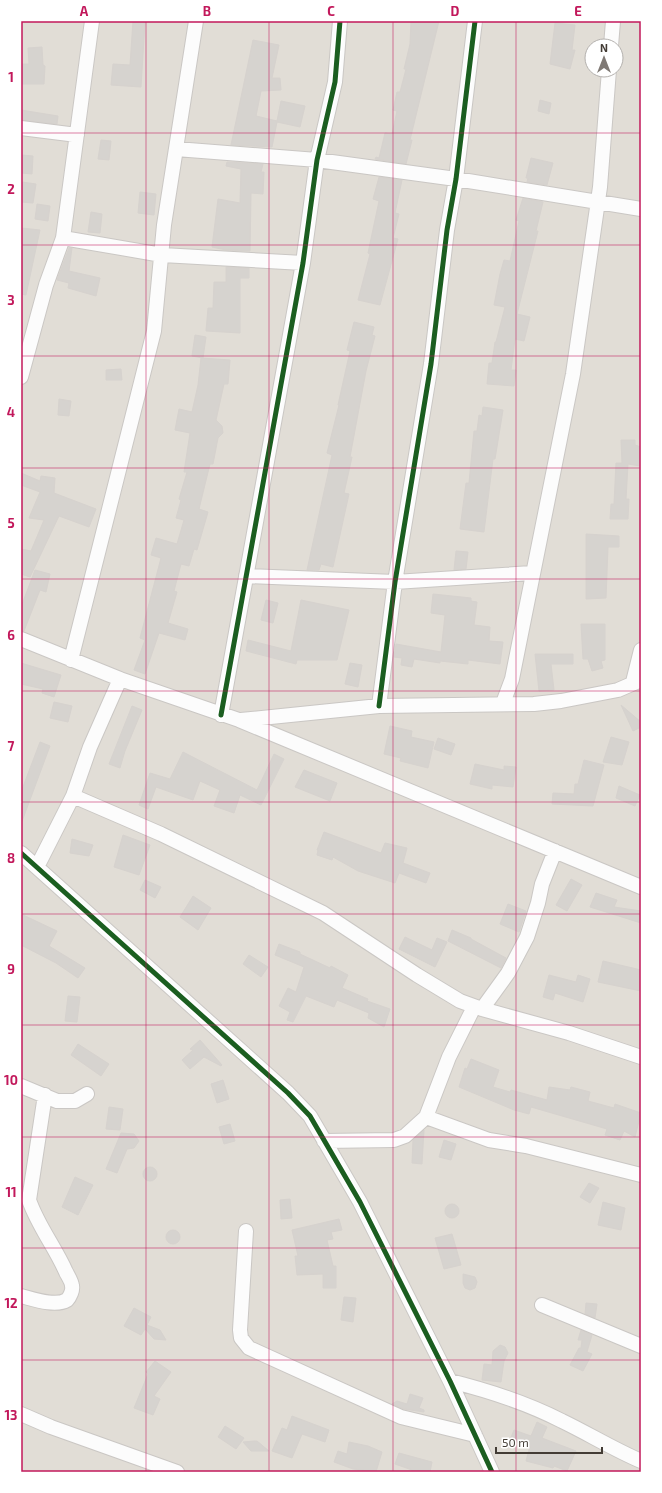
<svg xmlns="http://www.w3.org/2000/svg" width="662" height="1493" viewBox="0 0 662 1493" font-family="'Exo 2',sans-serif">
  <style>
    .residential { fill: #e1ddd6; fill-rule: evenodd }
    .building { fill: #d6d3cf; stroke: #d6d2ce }
    .lines { fill: none; stroke-linecap: round; stroke-linejoin: round }
    .minor-casing { stroke: #cac7c4; stroke-width: 16 }
    .minor { stroke: #fcfcfc; stroke-width: 14 }
    .cycleway-casing { stroke: #fff; stroke-width: 8 }
    .cycleway { stroke: #1b5e20; stroke-width: 5 }
    .grid { fill: none; stroke: #c2185b; stroke-width: 1; stroke-opacity: 0.55 }
    .neatline { fill: none; stroke: #c2185b; stroke-width: 1.5 }
    .grid-label { font-size: 13px; text-anchor: middle; font-weight: bold; fill: #c2185b }
  </style>
  <rect width="100%" height="100%" fill="#eeebe8"/>
  <!-- residential -->
  <path class="residential" d="M21,21H641V1472H21ZM592,46H616V70H592Z"/>
  <!-- building -->
  <path class="building" d="M133,21L145,22L141,87L111,85L113,64L130,65Z
    M411,21H439L410,140H412L406,164L375,159L376,157L379,158L385,133L392,134L397,111L393,110L397,92H400L406,69H404L410,44Z
    M555,23L575,25L572,50H575L570,69L550,64Z
    M253,40L279,45L272,78H280L281,90L261,91L256,116L277,121L281,101L305,106L300,127L277,122L272,147L231,145Z
    M42,47L43,65L45,66L44,84H21V64H29L28,48Z
    M540,100L551,103L549,114L538,111Z
    M21,110L58,116L57,124L21,120Z
    M101,140L111,141L109,160L98,159Z
    M21,155L33,156L32,174L21,173Z
    M531,158L553,163L547,185L527,182L528,178H526Z
    M227,162L263,164L261,172H264L263,194L251,193L250,251L226,250L212,247L218,199L240,203L241,169L226,166Z
    M379,177L402,180L395,213L399,214L393,238L398,239L380,305L358,300L370,254L368,253L379,201L373,199Z
    M22,182L36,184L33,203L21,202Z
    M140,192L156,194L154,215L138,213Z
    M523,198L543,202L536,231H538L517,314L530,317L524,341L515,339L511,370H516L514,386L487,384L489,363H492L495,342H496L505,307L494,305L500,274L504,260L510,261L519,221L516,220Z
    M37,204L50,206L48,221L35,219Z
    M91,212L102,214L100,233L88,232Z
    M21,228L40,230L26,295L21,294Z
    M69,248H72L69,271L100,278L96,296L68,288L69,283L57,280Z
    M226,267L249,268V278H240V333L206,331L208,308H213L214,282H226Z
    M354,322L374,327L372,335L375,336L366,371L350,457H352L344,493L349,494L333,567L321,564L319,570H307L332,455L327,453L339,405H338L350,351L347,350Z
    M195,335L206,337L203,358L192,356Z
    M201,358L230,360L228,384H224L216,420L222,426L223,433L218,438L213,464H210L199,509L208,512L197,550L194,549L189,566L181,564L174,591L177,592L168,623L188,629L185,640L159,633L145,674L134,670L145,640L140,638L161,558L151,555L156,538L177,544L184,520L176,518L181,500L179,499L187,472H184L190,433L175,430L179,409L192,412L198,385Z
    M121,369L122,380H106V370Z
    M59,399L71,401L69,416L58,415Z
    M483,407L503,410L495,459H493L484,532L460,529L466,483H469L474,431H477L479,415L482,416Z
    M621,440H635V445L641,447L640,466L628,464L626,499H629L628,519H610L611,504H614L616,463H622Z
    M21,473L40,481L41,476L55,478L54,493L96,509L89,527L59,516L30,577L21,574V549L31,551L44,520L29,518L40,492L21,485Z
    M586,534L619,536V547H608L606,598L586,599Z
    M456,551L468,552L466,569L454,570Z
    M35,570L50,574L46,592L40,590L24,631H21V607Z
    M433,594L471,598V601L477,602L474,625L490,627L489,641L503,642L500,664L468,660V664L440,661V663L414,659L412,667L401,665L402,658L394,657L396,644L441,652L445,615L431,613Z
    M266,600L278,603L273,623L261,620Z
    M301,600L349,610L337,660H297L296,664L246,651L248,640L291,651Z
    M581,624H605V660L601,661L603,668L592,671L588,659H583Z
    M535,654H573V664H551L554,690L539,691Z
    M21,663L61,675L54,697L42,693L43,689L21,684Z
    M350,663L362,665L358,687L345,684Z
    M54,702L72,706L68,722L50,718Z
    M621,705L641,722V727L633,731Z
    M132,706L142,710L125,751L120,768L109,764Z
    M390,726L412,731L411,737L434,742L428,768L400,761L401,758L384,754Z
    M611,737L629,742L622,765L603,762Z
    M438,738L455,744L451,755L434,749Z
    M40,742L50,746L21,824V792Z
    M183,752L257,790L274,754L284,759L261,805L240,795L234,813L214,806L220,790L200,781L193,800L156,787L148,809L139,805L150,773L170,779Z
    M584,760L604,765L593,806L552,804L553,793L574,794L575,784H578Z
    M475,764L504,770V766L516,767L513,787L492,785V789L470,784Z
    M304,770L337,783L330,801L295,787Z
    M619,786L640,795L635,806L616,798Z
    M324,832L381,853L385,843L407,848L403,863L430,873L426,883L399,873L395,883L358,871L333,857L332,860L317,855L318,850H317Z
    M123,835L150,845L139,875L114,867Z
    M72,839L93,845L89,856L70,853Z
    M571,879L582,885L567,911L556,905Z
    M145,880L161,887L155,898L140,890Z
    M596,893L617,900L614,907L641,911V923L590,907Z
    M193,896L211,908L198,930L180,917Z
    M508,904L526,911L519,932L500,924Z
    M21,914L57,931L49,946L85,968L78,978L56,963L21,945Z
    M452,930L471,938V939L506,958L501,968L448,941Z
    M405,937L432,950L437,938L447,942L435,967L399,949Z
    M279,944L300,952V954L330,968L331,966L348,975L342,988L368,999L367,1001L390,1009L384,1027L368,1018L369,1013L337,1000L334,1007L306,996L293,1022L287,1020L290,1012L279,1006L288,988L296,992L304,967L275,955Z
    M249,955L268,967L261,977L243,964Z
    M603,961L641,970V991L598,982Z
    M549,975L576,982L578,975L590,979L583,1002L555,993L553,1000L543,997Z
    M68,996L80,997L77,1022L65,1021Z
    M200,1040L222,1065L221,1066L204,1057L190,1069L182,1060L193,1050L190,1049Z
    M78,1044L109,1064L101,1076L71,1055Z
    M471,1059L499,1070L493,1087L510,1092L511,1090L547,1100L549,1087L570,1090L571,1087L590,1092L588,1101L614,1108L615,1104L641,1113L635,1137L624,1131L620,1140L605,1135L607,1129L531,1107L529,1114L514,1110L459,1087L465,1068L467,1069Z
    M223,1080L229,1099L217,1103L211,1084Z
    M109,1107L123,1109L120,1130L106,1129Z
    M230,1124L235,1141L224,1144L219,1127Z
    M424,1130L422,1164L412,1163L413,1140Z
    M121,1133L134,1134L139,1141L134,1148L127,1149L117,1173L106,1169Z
    M444,1140L456,1144L451,1160L439,1157Z
    M143 1174a7 7 0 1 1 14 0a7 7 0 1 1-14 0Z
    M75,1177L93,1185L78,1215L62,1207Z
    M589,1183L599,1188L590,1203L580,1197Z
    M290,1199L292,1218L281,1219L280,1200Z
    M603,1202L625,1208L621,1230L598,1225Z
    M445 1211a7 7 0 1 1 14 0a7 7 0 1 1-14 0Z
    M339,1219L342,1230L331,1232L333,1239L327,1240L333,1266H336V1288H323V1274L297,1275L295,1256H298L292,1230Z
    M166 1237a7 7 0 1 1 14 0a7 7 0 1 1-14 0Z
    M452,1234L461,1265L444,1269L435,1238Z
    M463,1274L475,1277L477,1282L475,1288L470,1290L465,1288L463,1283Z
    M344,1297L356,1298L353,1322L341,1320Z
    M586,1303L597,1304L595,1318L585,1314Z
    M134,1308L151,1317L147,1325L160,1330L166,1340L154,1339L145,1329L141,1335L124,1326Z
    M581,1330L592,1335L587,1352L592,1354L583,1371L570,1365L579,1348H581L582,1340H578Z
    M500,1345L505,1347L508,1353L504,1361L501,1382L482,1380L484,1364L492,1365L493,1351Z
    M155,1361L171,1372L154,1396L160,1399L153,1415L134,1408L148,1374L146,1372Z
    M410,1394L423,1398L419,1408L424,1410V1412L404,1409L392,1404L397,1401L407,1404Z
    M292,1416L329,1430L325,1442L302,1434L292,1458L272,1451L282,1428L287,1430Z
    M537,1422L547,1427L542,1438L576,1451L567,1471L554,1466L553,1468L526,1461L530,1446L510,1440L514,1430L531,1436Z
    M225,1426L244,1438L236,1449L218,1437Z
    M255,1441H257L269,1451H251L243,1442Z
    M349,1442L368,1446L382,1452L376,1472L353,1469L334,1462L338,1451L347,1454Z
    M399,1453L432,1462L430,1472H412V1470L395,1464Z"/>
  <g class="lines">
    <!-- minor casing -->
    <g class="minor-casing">
      <path id="minor" d="M611,46L613,21
        M21,128L77,135
        M176,149L317,160L456,179L641,209
        M63,238L162,255L303,263
        M21,377L46,285L63,238L92,21
        M246,576L395,582L532,573
        M21,639L120,679L239,720L641,887
        M71,660L154,331L164,225L196,21
        M633,682L641,650
        M503,703L512,679L573,374L600,187L609,70
        M379,706L395,582L431,364L447,230L456,179L475,21
        M221,715L303,263L317,160L335,82L340,21
        M241,720L379,706L534,704L561,701L618,690L641,680
        M73,796L161,834L323,913L417,975L460,1001L482,1009L569,1033L641,1057
        M21,853L288,1093L310,1116L360,1202L450,1381L492,1472
        M37,867L73,796L90,747L120,679
        M482,1009L508,973L527,937L538,903L542,884L555,851
        M21,1086L57,1101H75L87,1094
        M426,1117L489,1140L526,1146L641,1175
        M324,1141L394,1140L405,1136L426,1117L449,1057L474,1007
        M246,1231L240,1330L241,1338L249,1348L401,1417L475,1435
        M21,1296C33,1299 55,1307 67,1300C70,1297 73,1290 72,1286C72,1282 68,1276 66,1272C55,1247 38,1226 29,1200L45,1095
        M542,1305L641,1346
        M450,1381C486,1390 529,1404 562,1421C589,1434 613,1449 641,1461
        M21,1414L51,1427L177,1472"/>
    </g>
    <!-- minor -->
    <use href="#minor" class="minor"/>
    <!-- cycleway casing -->
    <g class="cycleway-casing">
      <path id="cycleway" d="M379,706L395,582L431,364L447,230L456,179L475,21
        M221,715L303,263L317,160L335,82L340,21
        M21,853L288,1093L310,1116L360,1202L450,1381L492,1472"/>
    </g>
    <!-- cycleway -->
    <use href="#cycleway" class="cycleway"/>
  </g>
  <!-- grid -->
  <path class="grid" d="M146,21V1472M269,21V1472M393,21V1472M516,21V1472M21,133H641M21,245H641M21,356H641M21,468H641M21,579H641M21,691H641M21,802H641M21,914H641M21,1025H641M21,1137H641M21,1248H641M21,1360H641"/>
  <!-- border -->
  <rect width="662" height="1493" fill="none" stroke="#ffffff" stroke-width="44"/>
  <!-- north arrow -->
  <g transform="translate(604 58)"><circle r="19" fill="#ffffff" stroke="#b4b1ae"/>
  <path d="M0-3L7 15L0 10L-7 15Z" fill="#7f7974"/>
  <text y="-6" font-size="11" font-weight="bold" text-anchor="middle" fill="#433c35">N</text>
  </g>
  <!-- scale -->
  <path d="M496 1447v6h106v-6" fill="none" stroke="#433c35" stroke-width="2"/>
  <text x="502" y="1447" font-size="12" fill="#433c35" stroke="#ffffff" stroke-width="3" paint-order="stroke">50 m</text>
  <rect x="22" y="22" width="618" height="1449" class="neatline"/>
  <g class="grid-label">
    <text x="84" y="16">A</text>
    <text x="207" y="16">B</text>
    <text x="331" y="16">C</text>
    <text x="455" y="16">D</text>
    <text x="578" y="16">E</text>
    <text x="11" y="82">1</text>
    <text x="11" y="194">2</text>
    <text x="11" y="305">3</text>
    <text x="11" y="417">4</text>
    <text x="11" y="528">5</text>
    <text x="11" y="640">6</text>
    <text x="11" y="751">7</text>
    <text x="11" y="863">8</text>
    <text x="11" y="974">9</text>
    <text x="11" y="1085">10</text>
    <text x="11" y="1197">11</text>
    <text x="11" y="1308">12</text>
    <text x="11" y="1420">13</text>
  </g>
</svg>
